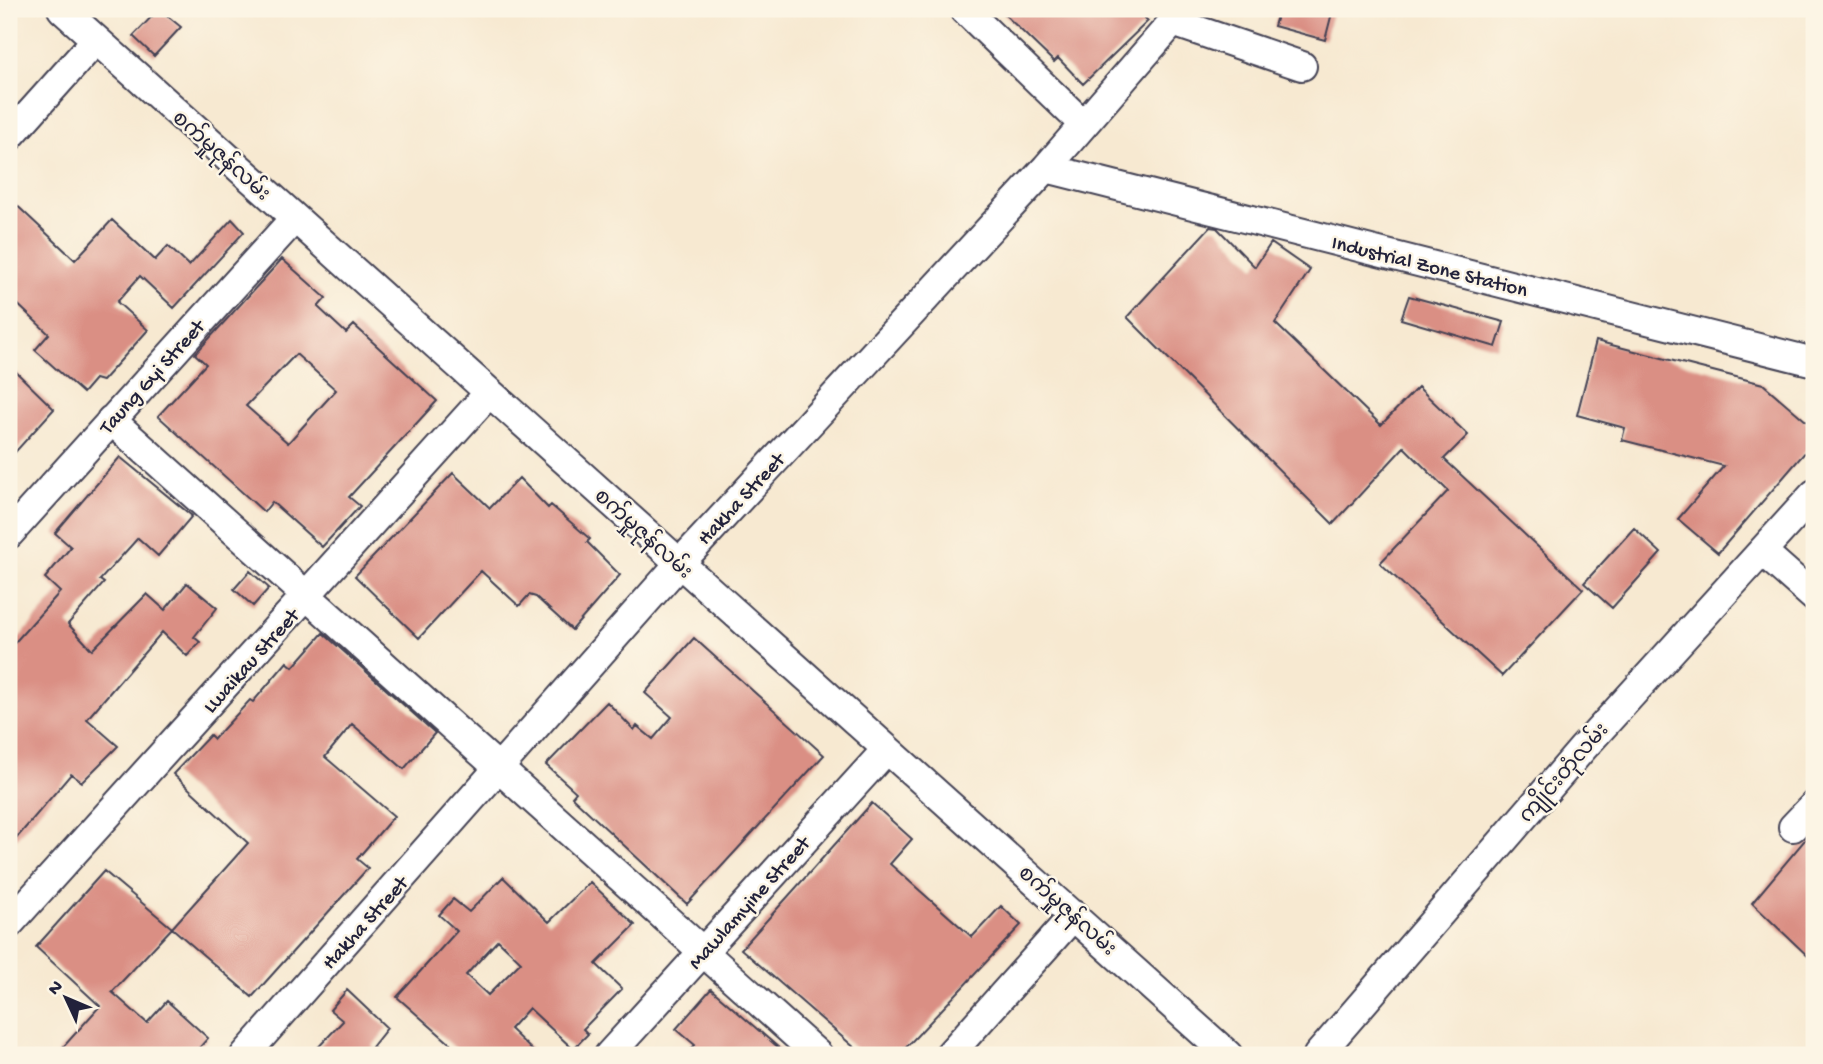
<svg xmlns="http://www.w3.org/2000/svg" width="1823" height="1064" font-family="'Gochi Hand','Noto Sans Myanmar',sans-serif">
	<rect width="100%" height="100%" fill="#fcf5e5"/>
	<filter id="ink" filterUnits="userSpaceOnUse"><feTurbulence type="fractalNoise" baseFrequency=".0143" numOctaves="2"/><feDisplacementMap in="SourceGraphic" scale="14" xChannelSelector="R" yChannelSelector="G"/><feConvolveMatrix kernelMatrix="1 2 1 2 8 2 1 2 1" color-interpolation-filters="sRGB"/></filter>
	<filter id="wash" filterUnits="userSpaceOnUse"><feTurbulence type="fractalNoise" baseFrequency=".00686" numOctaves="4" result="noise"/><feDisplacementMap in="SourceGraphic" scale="28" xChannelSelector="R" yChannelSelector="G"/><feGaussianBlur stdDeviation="1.57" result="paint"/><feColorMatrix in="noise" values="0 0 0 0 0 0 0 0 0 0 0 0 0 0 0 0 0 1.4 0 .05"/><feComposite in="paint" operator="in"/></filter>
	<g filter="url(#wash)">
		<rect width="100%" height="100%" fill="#f7e9d1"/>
		<g id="blocks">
			<!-- building -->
			<path fill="#da8f84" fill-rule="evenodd" d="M 159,9 L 181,27 L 154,56 L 133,36 Z
				M 999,9 L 1136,9 L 1148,21 L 1083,84 L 1058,58 L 1054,62 Z
				M 1279,9 L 1333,9 L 1325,40 L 1274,26 Z
				M 9,198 L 75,260 L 112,220 L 155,260 L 168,246 L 189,266 L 232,219 L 244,232 L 174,308 L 140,276 L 117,302 L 148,330 L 102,381 L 95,379 L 83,393 L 35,350 L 49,334 L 9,296 Z
				M 1210,227 L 1217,228 L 1255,267 L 1271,243 L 1310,270 L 1275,323 L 1381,425 L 1418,387 L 1468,435 L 1444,459 L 1583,589 L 1502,676 L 1380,563 L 1448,491 L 1404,447 L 1333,524 L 1127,317 Z
				M 282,259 L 326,298 L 318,307 L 346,333 L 354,325 L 437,401 L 349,497 L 360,506 L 322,547 L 272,502 L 264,512 L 158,416 L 206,364 L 195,354 ZM 296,354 L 336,390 L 288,443 L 246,406 Z
				M 1409,296 L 1504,322 L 1496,347 L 1401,319 Z
				M 1596,341 L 1763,384 L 1814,428 L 1814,442 L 1718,553 L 1678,519 L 1724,466 L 1622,440 L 1625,428 L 1577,415 Z
				M 9,365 L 54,409 L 9,459 Z
				M 120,457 L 192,516 L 158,556 L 138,538 L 100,580 L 104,583 L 68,624 L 92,650 L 147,594 L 165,610 L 187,583 L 217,608 L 194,637 L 200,642 L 187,656 L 162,632 L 87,719 L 118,746 L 82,782 L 71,774 L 9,847 L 9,649 L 60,592 L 45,578 L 71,547 L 55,533 Z
				M 453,473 L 490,508 L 519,478 L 548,508 L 551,505 L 590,539 L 587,542 L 620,575 L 572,630 L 536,597 L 529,595 L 519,606 L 481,571 L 419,638 L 355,576 Z
				M 1634,528 L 1661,553 L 1612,608 L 1584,583 Z
				M 250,571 L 269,588 L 253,606 L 234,589 Z
				M 323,633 L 435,733 L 404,769 L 352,724 L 325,757 L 394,816 L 357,859 L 368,868 L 252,997 L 172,928 L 248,843 L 173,774 L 210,735 L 214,739 L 250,700 L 253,702 L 287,662 L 293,667 Z
				M 694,638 L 824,755 L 687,904 L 572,797 L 576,792 L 546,765 L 607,702 L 634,730 L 637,726 L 653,739 L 672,717 L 645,693 Z
				M 872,803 L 912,839 L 890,864 L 972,937 L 1001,906 L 1021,925 L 899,1055 L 863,1055 L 741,949 Z
				M 1814,829 L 1814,962 L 1752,903 Z
				M 104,871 L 172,928 L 112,992 L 147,1023 L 167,1001 L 208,1038 L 193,1055 L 56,1055 L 100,1006 L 36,947 Z
				M 503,877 L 549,922 L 590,882 L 635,925 L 596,964 L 622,989 L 583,1029 L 588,1034 L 573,1049 L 529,1008 L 510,1029 L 537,1055 L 463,1055 L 397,997 L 457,931 L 439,915 L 453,899 L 469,912 ZM 498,940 L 521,962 L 488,995 L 466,975 Z
				M 711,989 L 787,1055 L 686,1055 L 695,1045 L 676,1029 Z
				M 347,990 L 387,1028 L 372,1047 L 382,1055 L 311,1055 L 343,1021 L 330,1010 Z"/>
		</g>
	</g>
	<g filter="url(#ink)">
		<use href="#blocks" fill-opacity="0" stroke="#424052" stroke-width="2"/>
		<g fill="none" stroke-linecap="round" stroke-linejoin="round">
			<defs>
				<path id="minor" d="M 62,9 L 1228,1055
					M 964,9 L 1082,123
					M 1173,22 L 1302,66
					M 9,137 L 95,41
					M 1046,168 L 1814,362
					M 111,420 L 818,1055
					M 9,534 L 294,219
					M 1762,551 L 1814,597
					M 1793,827 L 1814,805
					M 9,924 L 488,394
					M 245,1055 L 679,564 L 1046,168 L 1184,9
					M 609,1055 L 887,749
					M 949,1055 L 1074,915
					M 1318,1055 L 1583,748 L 1814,494"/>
			</defs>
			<!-- minor casing -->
			<use href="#minor" stroke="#424052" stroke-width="32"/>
			<!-- minor -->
			<use href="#minor" stroke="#fff" stroke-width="28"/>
		</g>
	</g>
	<g text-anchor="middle" stroke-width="5" stroke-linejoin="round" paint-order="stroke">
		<!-- street labels -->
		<g font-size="21" fill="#22223b" stroke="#fcf5e5">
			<text transform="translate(222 155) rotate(42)" y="7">စက်မှုဇုန်လမ်း</text>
			<text transform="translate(1430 265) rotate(14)" y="7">Industrial Zone Station</text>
			<text transform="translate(151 376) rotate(-48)" y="7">Taung Gyi Street</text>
			<text transform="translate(740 498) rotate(-47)" y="7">Hakha Street</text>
			<text transform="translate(644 533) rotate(42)" y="7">စက်မှုဇုန်လမ်း</text>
			<text transform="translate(250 660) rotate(-48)" y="7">Lwaikau Street</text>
			<text transform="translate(1563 772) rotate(-49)" y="7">ကျိုင်းတုံလမ်း</text>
			<text transform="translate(748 902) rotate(-48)" y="7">Mawlamyine Street</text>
			<text transform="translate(1068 910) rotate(42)" y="7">စက်မှုဇုန်လမ်း</text>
			<text transform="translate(364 922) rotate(-48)" y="7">Hakha Street</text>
		</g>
	</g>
	<!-- margin -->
	<rect width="1823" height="1064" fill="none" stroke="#fcf5e5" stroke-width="35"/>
	<!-- north arrow -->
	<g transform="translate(66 998) rotate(314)" stroke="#fcf5e5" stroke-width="5" paint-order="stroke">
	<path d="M0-5L12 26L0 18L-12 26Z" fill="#22223b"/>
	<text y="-10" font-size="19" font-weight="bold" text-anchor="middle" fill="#22223b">N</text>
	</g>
</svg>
